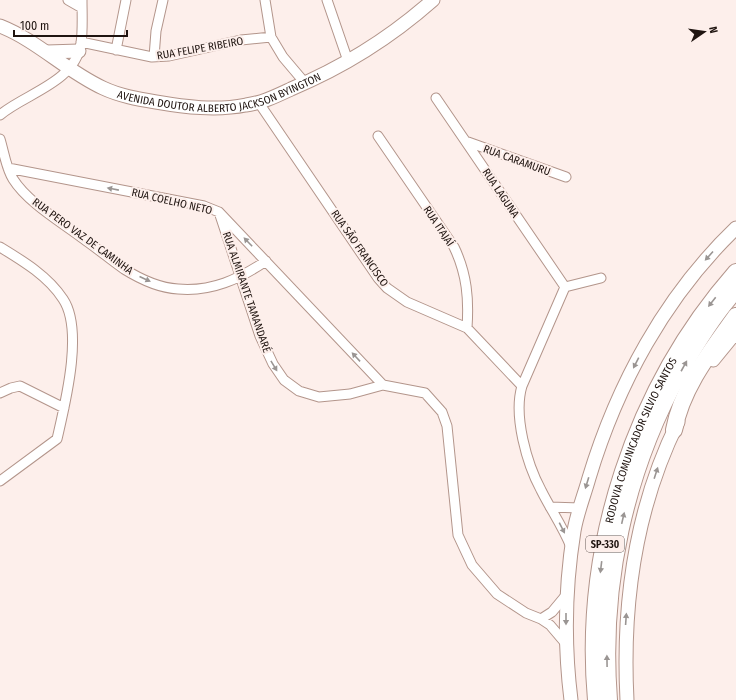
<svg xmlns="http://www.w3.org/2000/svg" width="736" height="700" font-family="'Fira Sans Condensed',sans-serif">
	<rect width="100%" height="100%" fill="#fdefeb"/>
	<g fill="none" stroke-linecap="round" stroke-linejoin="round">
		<defs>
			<path id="street" d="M 68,0 L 82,8
				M 265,0 L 271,37 L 283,57 L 305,83
				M 327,0 L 348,61
				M 81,42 L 152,57 L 169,56 L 241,40 L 271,37
				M 116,50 L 126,0
				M 154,57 L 156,31 L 163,0
				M 436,98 L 565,287
				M 259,103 L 378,278 L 387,288 L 407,302 L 467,328 L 522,386 C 513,416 527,464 541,490 C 551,510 563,527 571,547
				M 0,115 C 26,93 75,83 81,43 C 83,30 82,14 82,0
				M 378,136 L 454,247 C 467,274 469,299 467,328
				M 0,139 C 4,152 6,168 13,179 C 28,203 63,223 85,240 C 98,249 111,260 124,269 C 140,279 160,288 178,289 C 212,292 239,279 266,261
				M 468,142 L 566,177
				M 8,168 L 204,206 L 219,212 L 383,385
				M 219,212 L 260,336 L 273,364 L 284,380 L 299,391 L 319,397 L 350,394 L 383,385 L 425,393 L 442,412 L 447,426 L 458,535 L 472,565 L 497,594 L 526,613 L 541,619 L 550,625 L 567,645
				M 0,247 C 23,261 48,276 63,299 C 84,330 65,404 57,439 L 0,481
				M 522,386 L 565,287 L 601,278
				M 0,393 L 11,388 L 20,386 L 64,408
				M 550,507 L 580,508
				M 541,619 L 552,612 L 567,594"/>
			<g id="secondary">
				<path id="s1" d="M 0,26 C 38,41 66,71 103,88 C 120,96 138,99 156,102 C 185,107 216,111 246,105 C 262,103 276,96 291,89 C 344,67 390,38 433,0"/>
				<path d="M 47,52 L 79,51"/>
				<path d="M 713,360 L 736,332"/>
				<path d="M 571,700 C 564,644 565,587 574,531 C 577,513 584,496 589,478 C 617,385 665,296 736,228"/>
				<path d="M 627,700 C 622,603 635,509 678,422"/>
			</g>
			<g id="highway">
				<path d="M 674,430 C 682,387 711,351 736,316"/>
				<path id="s2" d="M 596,700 C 582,547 635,387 736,272"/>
				<path d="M 609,700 C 600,585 625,471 681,370 C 697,342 714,314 736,290"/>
			</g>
		</defs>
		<!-- street casing -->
		<use href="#street" stroke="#b3958b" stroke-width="11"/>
		<!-- secondary casing -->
		<use href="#secondary" stroke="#b3958b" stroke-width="15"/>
		<!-- highway casing -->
		<use href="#highway" stroke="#b3958b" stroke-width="18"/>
		<!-- street -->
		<use href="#street" stroke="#fff" stroke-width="9"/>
		<!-- secondary -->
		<use href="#secondary" stroke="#fff" stroke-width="13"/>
		<!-- highway -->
		<use href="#highway" stroke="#fff" stroke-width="16"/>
	</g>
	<!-- one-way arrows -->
	<defs><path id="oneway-solid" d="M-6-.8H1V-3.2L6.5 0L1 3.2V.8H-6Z"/></defs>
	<g fill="#9a9593">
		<use href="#oneway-solid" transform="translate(113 189) rotate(-169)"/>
		<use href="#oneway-solid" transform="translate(248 242) rotate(-134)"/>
		<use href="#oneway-solid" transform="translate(709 256) rotate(132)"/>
		<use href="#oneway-solid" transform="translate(145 279) rotate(24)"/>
		<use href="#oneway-solid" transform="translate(712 302) rotate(128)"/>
		<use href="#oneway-solid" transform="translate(356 357) rotate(-133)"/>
		<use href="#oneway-solid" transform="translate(636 363) rotate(117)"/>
		<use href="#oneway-solid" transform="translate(274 366) rotate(59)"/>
		<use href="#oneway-solid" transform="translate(684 366) rotate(-61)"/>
		<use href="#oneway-solid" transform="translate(656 473) rotate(-72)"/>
		<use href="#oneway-solid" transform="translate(587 483) rotate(107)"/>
		<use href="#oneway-solid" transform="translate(623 518) rotate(-77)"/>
		<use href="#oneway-solid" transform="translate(562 528) rotate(63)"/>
		<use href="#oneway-solid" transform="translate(601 567) rotate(97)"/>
		<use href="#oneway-solid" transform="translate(566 619) rotate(90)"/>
		<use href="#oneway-solid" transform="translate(626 619) rotate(-86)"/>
		<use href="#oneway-solid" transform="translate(607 661) rotate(-91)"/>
	</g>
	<g text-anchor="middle" stroke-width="4" stroke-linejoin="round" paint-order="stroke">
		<!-- shield labels -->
		<rect fill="#fdefeb" stroke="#625652" stroke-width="1" x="586" y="536" width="38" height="16" rx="3"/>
		<g font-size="10" font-weight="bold" fill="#1f1410">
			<text x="605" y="548">SP-330</text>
		</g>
		<!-- street labels -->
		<g font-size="11" fill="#1f1410" stroke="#fdefeb">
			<text transform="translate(200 48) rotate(-10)" y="4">RUA FELIPE RIBEIRO</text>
			<text dy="4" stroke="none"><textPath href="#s1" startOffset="241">AVENIDA DOUTOR ALBERTO JACKSON BYINGTON</textPath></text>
			<text transform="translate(517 160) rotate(20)" y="4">RUA CARAMURU</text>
			<text transform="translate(501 193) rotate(56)" y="4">RUA LAGUNA</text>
			<text transform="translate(172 201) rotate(13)" y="4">RUA COELHO NETO</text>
			<text transform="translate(439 226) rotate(56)" y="4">RUA ITAJAÍ</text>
			<text transform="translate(83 236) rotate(36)" y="4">RUA PERO VAZ DE CAMINHA</text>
			<text transform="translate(360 248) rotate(55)" y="4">RUA SÃO FRANCISCO</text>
			<text transform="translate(247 292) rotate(71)" y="4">RUA ALMIRANTE TAMANDARÉ</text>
			<text dy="4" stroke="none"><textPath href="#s2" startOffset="267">RODOVIA COMUNICADOR SILVIO SANTOS</textPath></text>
		</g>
	</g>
	<!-- north arrow -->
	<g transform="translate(704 32) rotate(77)" stroke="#fdefeb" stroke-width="3" paint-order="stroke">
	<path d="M0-3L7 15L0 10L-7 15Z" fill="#1f1410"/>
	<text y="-6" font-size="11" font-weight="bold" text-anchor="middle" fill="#1f1410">N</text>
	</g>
	<!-- scale -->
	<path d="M14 30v6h113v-6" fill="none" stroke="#1f1410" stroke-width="2"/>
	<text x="20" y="30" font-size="12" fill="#1f1410" stroke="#fdefeb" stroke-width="3" paint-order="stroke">100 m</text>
</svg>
